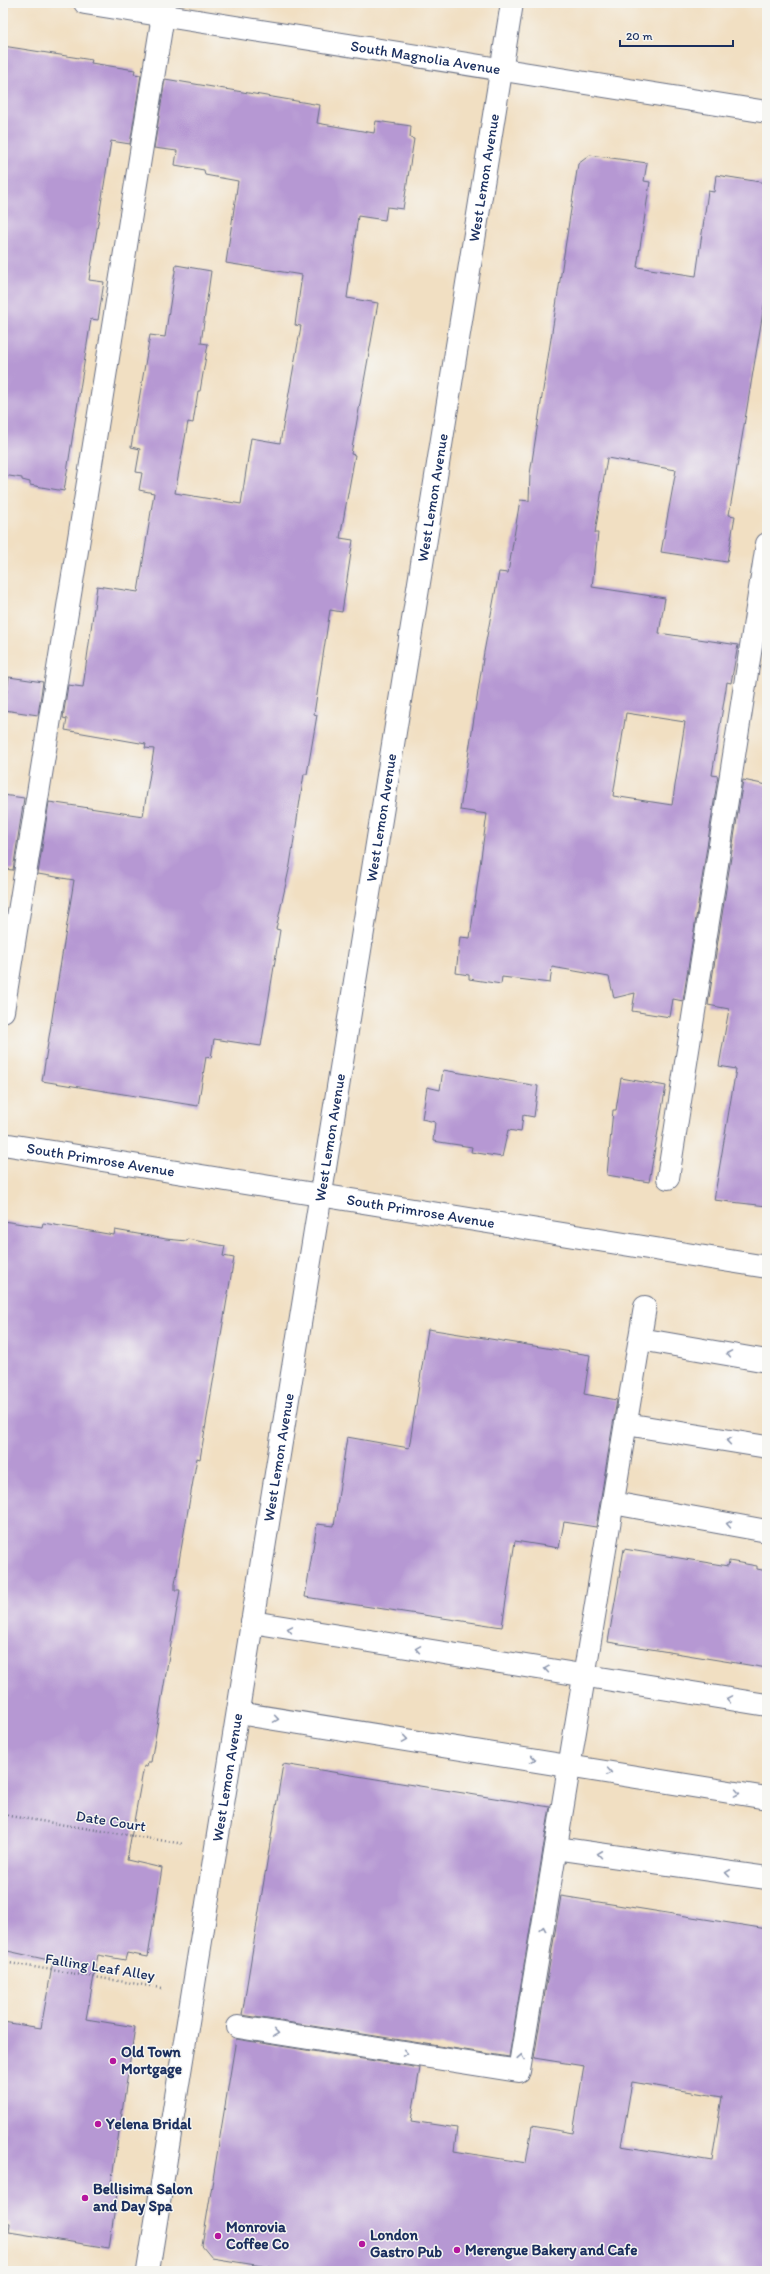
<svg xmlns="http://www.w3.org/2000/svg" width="770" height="2274" font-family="Itim,sans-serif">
	<rect width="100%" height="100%" fill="#f6f6f2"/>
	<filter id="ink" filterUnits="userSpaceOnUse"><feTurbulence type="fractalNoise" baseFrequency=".025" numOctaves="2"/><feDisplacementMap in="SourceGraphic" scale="8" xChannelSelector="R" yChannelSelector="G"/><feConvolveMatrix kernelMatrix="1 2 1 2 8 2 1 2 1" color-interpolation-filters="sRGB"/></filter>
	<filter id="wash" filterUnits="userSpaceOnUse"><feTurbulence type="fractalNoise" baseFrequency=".012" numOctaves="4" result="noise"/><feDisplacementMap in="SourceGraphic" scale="16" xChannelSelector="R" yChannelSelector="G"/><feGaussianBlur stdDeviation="0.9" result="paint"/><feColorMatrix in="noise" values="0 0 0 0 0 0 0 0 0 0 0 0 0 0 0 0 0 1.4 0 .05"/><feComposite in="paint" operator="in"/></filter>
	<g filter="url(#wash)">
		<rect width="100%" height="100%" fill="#f1dfc2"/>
		<g id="blocks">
			<!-- building -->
			<path fill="#b698d3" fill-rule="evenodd" d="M 3,46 L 92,60 L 91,63 L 135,70 L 134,74 L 141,75 L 130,144 L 111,141 L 89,280 L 104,282 L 98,320 L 91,319 L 64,491 L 30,485 L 30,482 L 22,480 L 22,478 L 3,475 Z
				M 165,79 L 320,105 L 317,123 L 374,133 L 376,121 L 411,126 L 410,138 L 414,139 L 403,209 L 387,207 L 385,220 L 358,216 L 347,298 L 378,303 L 351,454 L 355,455 L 340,538 L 353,540 L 342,612 L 330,610 L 314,714 L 317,715 L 307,774 L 304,774 L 290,865 L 276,929 L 280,930 L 261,1046 L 214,1039 L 211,1058 L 206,1057 L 198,1106 L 42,1081 L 74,880 L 38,874 L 49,802 L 143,816 L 154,749 L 145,748 L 146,744 L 65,730 L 67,719 L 63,718 L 68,685 L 83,687 L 97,586 L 138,592 L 154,493 L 139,490 L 142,473 L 136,472 L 140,449 L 131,447 L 150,335 L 165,337 L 176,265 L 211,271 L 201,343 L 208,344 L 200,391 L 198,391 L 193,423 L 188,422 L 175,493 L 241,504 L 251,438 L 280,443 L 301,326 L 295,325 L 302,275 L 226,263 L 238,181 L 205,175 L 204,170 L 175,165 L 177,151 L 154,148 Z
				M 590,155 L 647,163 L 644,181 L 650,182 L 637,267 L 696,276 L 708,191 L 714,192 L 716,175 L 767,183 L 767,288 L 729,515 L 735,516 L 727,562 L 661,552 L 676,470 L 607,458 L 595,533 L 598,533 L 592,587 L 665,598 L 659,633 L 738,645 L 731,683 L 727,682 L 712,775 L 718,776 L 683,1001 L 673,999 L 670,1017 L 632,1011 L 635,993 L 614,998 L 609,977 L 552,967 L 550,983 L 502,977 L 501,984 L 469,979 L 469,975 L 456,973 L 460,937 L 470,938 L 487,814 L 460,810 L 484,652 L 499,572 L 508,573 L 520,500 L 529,501 L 530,474 L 578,164 ZM 626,713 L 685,722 L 672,805 L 613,796 Z
				M 9,677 L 43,682 L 38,715 L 4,710 Z
				M 743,780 L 767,785 L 767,1206 L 714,1200 L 736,1069 L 719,1066 L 729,1009 L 708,1005 Z
				M 3,795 L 24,798 L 13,870 L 3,869 Z
				M 443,1070 L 538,1086 L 534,1117 L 523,1115 L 521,1132 L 508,1130 L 502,1157 L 471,1152 L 472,1147 L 433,1141 L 435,1122 L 422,1119 L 427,1087 L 440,1090 Z
				M 621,1078 L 666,1086 L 649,1182 L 607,1175 L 613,1110 L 616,1110 Z
				M 3,1221 L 42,1227 L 43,1223 L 114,1235 L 115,1230 L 166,1239 L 187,1241 L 187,1239 L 225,1246 L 223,1256 L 234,1258 L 200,1459 L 197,1458 L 175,1584 L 175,1590 L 180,1590 L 151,1762 L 148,1762 L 147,1767 L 144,1766 L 127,1860 L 162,1868 L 148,1957 L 127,1953 L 125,1960 L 98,1955 L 86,2019 L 135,2027 L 110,2191 L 117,2193 L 109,2248 L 9,2232 L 10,2223 L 3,2222 L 3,2022 L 41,2028 L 53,1961 L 3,1950 Z
				M 428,1329 L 590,1355 L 584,1394 L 617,1400 L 596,1527 L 564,1522 L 559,1548 L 515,1541 L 502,1627 L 305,1597 L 317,1524 L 334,1526 L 347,1437 L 409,1448 Z
				M 624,1549 L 728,1566 L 729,1561 L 757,1566 L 757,1569 L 767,1571 L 767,1668 L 608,1642 Z
				M 283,1764 L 550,1807 L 509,2057 L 242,2015 Z
				M 561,1896 L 767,1929 L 767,2271 L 293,2271 L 212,2258 L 202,2246 L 236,2039 L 420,2068 L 411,2121 L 457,2128 L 454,2151 L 526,2163 L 532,2126 L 573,2133 L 584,2066 L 534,2058 ZM 632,2082 L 722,2097 L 712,2161 L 621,2146 Z"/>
		</g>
	</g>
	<g filter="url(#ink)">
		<use href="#blocks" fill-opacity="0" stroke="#666d81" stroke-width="1"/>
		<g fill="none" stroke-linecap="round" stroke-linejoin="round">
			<defs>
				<g id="minor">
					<path id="s1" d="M 85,3 L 767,112"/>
					<path d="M 3,1011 L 165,3"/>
					<path id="s2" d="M 3,1144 L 767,1267"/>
					<path d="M 668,1178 L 767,544"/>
					<path d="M 640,1339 L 767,1361"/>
					<path d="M 626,1424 L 767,1447"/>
					<path d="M 613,1503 L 767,1531"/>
					<path d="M 252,1622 L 767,1705"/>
					<path d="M 238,1713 L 767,1798"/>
					<path d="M 556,1848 L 767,1878"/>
					<path d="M 238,2027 L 519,2071 L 645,1307"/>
					<path id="s3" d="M 148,2271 L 512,3"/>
				</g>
			</defs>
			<!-- minor casing -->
			<use href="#minor" stroke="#666d81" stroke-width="24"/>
			<!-- path -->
			<path stroke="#666d81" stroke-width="2.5" stroke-dasharray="1 3" stroke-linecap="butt" d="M 3,1815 L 184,1844
				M 3,1962 L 162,1988"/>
			<!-- minor -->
			<use href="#minor" stroke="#fff" stroke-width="22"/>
		</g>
		<!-- one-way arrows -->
		<defs><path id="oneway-chevron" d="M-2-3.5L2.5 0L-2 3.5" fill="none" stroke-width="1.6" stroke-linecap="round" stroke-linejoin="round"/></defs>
		<g stroke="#8d97ae">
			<use href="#oneway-chevron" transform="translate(729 1354) rotate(-170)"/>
			<use href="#oneway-chevron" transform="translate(729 1441) rotate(-171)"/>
			<use href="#oneway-chevron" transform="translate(729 1524) rotate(-170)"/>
			<use href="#oneway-chevron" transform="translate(290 1629) rotate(-170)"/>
			<use href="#oneway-chevron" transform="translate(418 1649) rotate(-171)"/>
			<use href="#oneway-chevron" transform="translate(547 1669) rotate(-171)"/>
			<use href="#oneway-chevron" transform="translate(729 1699) rotate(-170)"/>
			<use href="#oneway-chevron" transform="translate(276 1719) rotate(9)"/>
			<use href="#oneway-chevron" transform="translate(405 1739) rotate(9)"/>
			<use href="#oneway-chevron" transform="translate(533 1759) rotate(9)"/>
			<use href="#oneway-chevron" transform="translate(609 1772) rotate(10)"/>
			<use href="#oneway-chevron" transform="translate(737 1793) rotate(10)"/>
			<use href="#oneway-chevron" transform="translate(600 1854) rotate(-172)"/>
			<use href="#oneway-chevron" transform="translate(728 1873) rotate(-172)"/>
			<use href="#oneway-chevron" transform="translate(543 1929) rotate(-80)"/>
			<use href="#oneway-chevron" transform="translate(276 2033) rotate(9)"/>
			<use href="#oneway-chevron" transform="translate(405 2053) rotate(9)"/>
			<use href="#oneway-chevron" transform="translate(521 2057) rotate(-80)"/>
		</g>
	</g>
	<!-- markers -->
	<g fill="#b5179e" stroke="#f6f6f2" stroke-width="1.5">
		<circle cx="113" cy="2061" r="4"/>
		<circle cx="98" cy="2124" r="4"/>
		<circle cx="85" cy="2198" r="4"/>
		<circle cx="218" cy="2236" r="4"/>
		<circle cx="362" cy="2244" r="4"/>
		<circle cx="457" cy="2250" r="4"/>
	</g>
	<g text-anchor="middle" stroke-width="3" stroke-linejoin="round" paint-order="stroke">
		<!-- street labels -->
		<g font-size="15" fill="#1b2f5e" stroke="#f6f6f2">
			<text dy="5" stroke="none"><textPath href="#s1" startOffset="345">South Magnolia Avenue</textPath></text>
			<text dy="5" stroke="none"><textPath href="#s3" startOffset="2120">West Lemon Avenue</textPath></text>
			<text dy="5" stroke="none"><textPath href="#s3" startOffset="1796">West Lemon Avenue</textPath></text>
			<text dy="5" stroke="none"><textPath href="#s3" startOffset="1472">West Lemon Avenue</textPath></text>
			<text dy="5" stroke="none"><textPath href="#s3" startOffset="1148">West Lemon Avenue</textPath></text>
			<text dy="5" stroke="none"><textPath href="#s2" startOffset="99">South Primrose Avenue</textPath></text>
			<text dy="5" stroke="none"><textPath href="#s2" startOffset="423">South Primrose Avenue</textPath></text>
			<text dy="5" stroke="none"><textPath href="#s3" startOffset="824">West Lemon Avenue</textPath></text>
			<text dy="5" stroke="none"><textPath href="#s3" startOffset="500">West Lemon Avenue</textPath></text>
			<text transform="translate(111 1821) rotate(9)" y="5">Date Court</text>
			<text transform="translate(100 1967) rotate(9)" y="5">Falling Leaf Alley</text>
		</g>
		<!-- poi labels -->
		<g font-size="15" font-weight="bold" fill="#1b2f5e" stroke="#f6f6f2" text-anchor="start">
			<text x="121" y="2057">Old Town<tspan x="121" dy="17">Mortgage</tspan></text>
			<text x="106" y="2129">Yelena Bridal</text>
			<text x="93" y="2194">Bellisima Salon<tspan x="93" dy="17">and Day Spa</tspan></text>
			<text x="226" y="2232">Monrovia<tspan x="226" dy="17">Coffee Co</tspan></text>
			<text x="370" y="2240">London<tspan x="370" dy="17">Gastro Pub</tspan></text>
			<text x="465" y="2255">Merengue Bakery and Cafe</text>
		</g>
	</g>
	<!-- margin -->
	<rect width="770" height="2274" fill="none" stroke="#f6f6f2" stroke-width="16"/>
	<!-- scale -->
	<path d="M620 40v6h113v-6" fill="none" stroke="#1b2f5e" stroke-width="2"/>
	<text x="626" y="40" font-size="12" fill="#1b2f5e" stroke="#f6f6f2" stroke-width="3" paint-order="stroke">20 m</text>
</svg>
